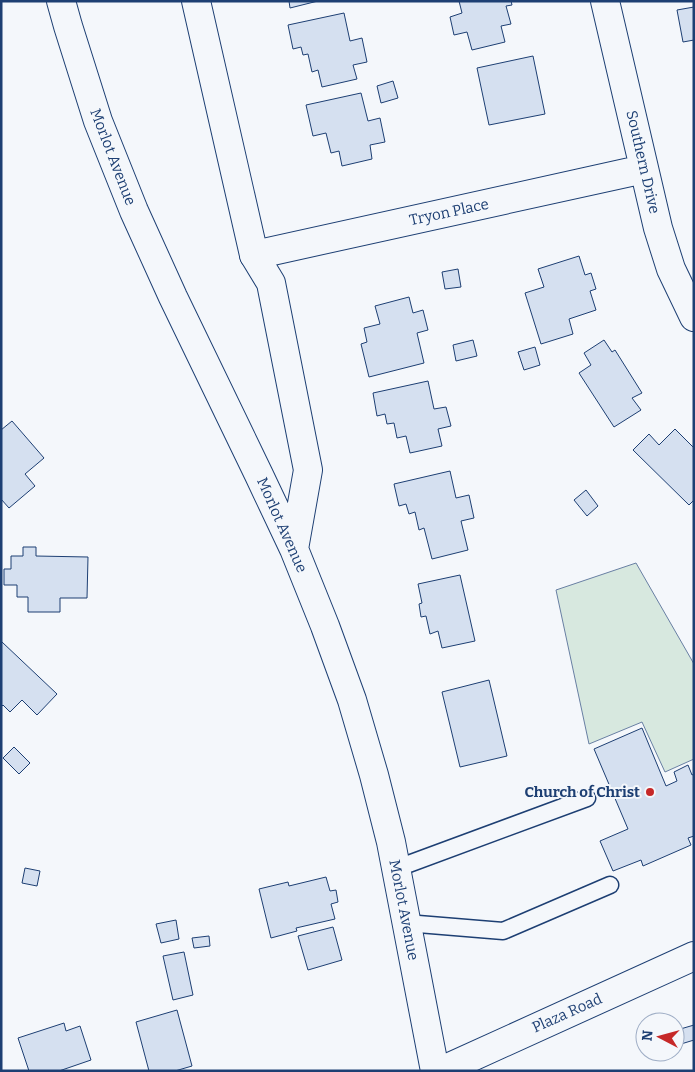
<svg xmlns="http://www.w3.org/2000/svg" width="695" height="1072" font-family="Bitter,serif">
	<rect width="100%" height="100%" fill="#f4f7fb"/>
	<!-- green -->
	<path fill="#d7e8df" stroke="#687fa3" d="M 636,563 L 694,664 L 694,759 L 665,772 L 642,722 L 589,744 L 556,590 Z"/>
	<!-- building -->
	<path fill="#d5e0f0" stroke="#1d3f73" d="M 289,1 L 318,1 L 290,8 Z
		M 459,1 L 511,1 L 512,5 L 506,6 L 511,24 L 501,26 L 505,42 L 472,50 L 467,32 L 454,35 L 450,17 L 462,13 Z
		M 694,7 L 694,41 L 694,40 L 683,42 L 677,10 Z
		M 344,13 L 350,41 L 362,38 L 367,62 L 353,65 L 357,79 L 322,87 L 318,70 L 312,72 L 308,54 L 303,55 L 301,47 L 293,49 L 288,25 Z
		M 533,56 L 545,114 L 489,125 L 477,68 Z
		M 393,81 L 398,98 L 381,103 L 377,86 Z
		M 361,93 L 368,121 L 380,118 L 385,142 L 370,145 L 372,159 L 342,166 L 339,151 L 331,153 L 326,133 L 313,136 L 306,105 Z
		M 579,256 L 585,275 L 591,273 L 596,289 L 590,291 L 596,310 L 569,319 L 573,334 L 541,344 L 525,293 L 544,287 L 538,269 Z
		M 458,269 L 461,287 L 445,289 L 442,272 Z
		M 409,297 L 413,313 L 423,310 L 428,330 L 417,333 L 424,363 L 369,377 L 361,344 L 367,342 L 364,328 L 380,324 L 375,306 Z
		M 473,340 L 477,356 L 456,361 L 453,345 Z
		M 604,340 L 612,352 L 615,350 L 642,393 L 632,398 L 641,410 L 614,427 L 579,373 L 591,365 L 584,353 Z
		M 535,347 L 540,365 L 524,370 L 518,352 Z
		M 428,381 L 434,409 L 446,407 L 451,426 L 438,429 L 442,446 L 410,453 L 406,436 L 397,438 L 394,423 L 387,424 L 385,414 L 377,416 L 373,393 Z
		M 12,421 L 44,458 L 25,474 L 35,486 L 9,508 L 1,499 L 1,430 Z
		M 675,429 L 694,448 L 694,500 L 689,505 L 633,450 L 649,434 L 659,445 Z
		M 450,471 L 456,498 L 469,495 L 474,518 L 461,521 L 468,550 L 432,559 L 424,528 L 419,530 L 415,512 L 409,514 L 406,504 L 399,506 L 394,484 Z
		M 586,490 L 598,506 L 587,516 L 574,500 Z
		M 23,547 L 36,547 L 36,556 L 88,557 L 87,598 L 60,598 L 60,612 L 28,612 L 28,597 L 17,597 L 17,585 L 4,585 L 4,569 L 11,569 L 11,556 L 23,556 Z
		M 460,575 L 475,641 L 442,648 L 438,631 L 430,634 L 426,616 L 421,617 L 419,604 L 422,603 L 418,584 Z
		M 2,642 L 57,694 L 37,715 L 22,700 L 10,712 L 3,705 L 1,707 L 1,644 Z
		M 489,680 L 507,756 L 460,767 L 442,692 Z
		M 642,728 L 666,786 L 677,781 L 674,772 L 688,765 L 692,775 L 694,774 L 694,836 L 688,838 L 691,845 L 643,866 L 641,860 L 613,871 L 600,841 L 628,829 L 594,749 Z
		M 14,747 L 30,763 L 19,774 L 3,758 Z
		M 25,868 L 40,871 L 37,886 L 22,883 Z
		M 326,877 L 330,891 L 336,890 L 338,902 L 331,904 L 335,919 L 296,928 L 297,931 L 271,938 L 259,889 L 288,882 L 289,886 Z
		M 176,920 L 179,939 L 161,943 L 156,924 Z
		M 333,927 L 342,960 L 308,970 L 298,936 Z
		M 209,936 L 210,946 L 194,948 L 192,938 Z
		M 184,952 L 193,995 L 173,1000 L 163,956 Z
		M 177,1010 L 192,1066 L 175,1071 L 149,1071 L 136,1022 Z
		M 64,1023 L 66,1031 L 80,1026 L 91,1060 L 59,1071 L 29,1071 L 18,1038 Z
		M 694,1025 L 694,1040 L 681,1044 L 677,1030 Z"/>
	<g fill="none" stroke-linecap="round" stroke-linejoin="round">
		<defs>
			<path id="lane" d="M 395,869 L 587,798
				M 406,923 L 503,931 L 610,885"/>
			<path id="street" d="M 605,1 L 658,228 L 671,269 L 694,317
				M 254,255 L 644,169"/>
			<path id="secondary" d="M 61,1 L 68,26 L 98,121 L 134,211 L 173,297 L 259,475 L 294,549 L 325,626 L 352,700 L 374,775 L 391,842 L 435,1071
				M 196,1 L 254,255 L 271,283 L 308,470 L 294,549
				M 441,1071 L 694,956"/>
		</defs>
		<!-- lane casing -->
		<use href="#lane" stroke="#1d3f73" stroke-width="19"/>
		<!-- street casing -->
		<use href="#street" stroke="#1d3f73" stroke-width="30"/>
		<!-- secondary casing -->
		<use href="#secondary" stroke="#1d3f73" stroke-width="30"/>
		<!-- lane -->
		<use href="#lane" stroke="#f4f7fb" stroke-width="16"/>
		<!-- street -->
		<use href="#street" stroke="#f4f7fb" stroke-width="28"/>
		<!-- secondary -->
		<use href="#secondary" stroke="#f4f7fb" stroke-width="28"/>
	</g>
	<!-- markers -->
	<circle fill="#c62828" stroke="#f4f7fb" stroke-width="2" cx="650" cy="792" r="5"/>
	<g text-anchor="middle" stroke-width="4" stroke-linejoin="round" paint-order="stroke">
		<!-- street labels -->
		<g font-size="15" fill="#1d3f73" stroke="#f4f7fb">
			<text transform="translate(113 157) rotate(69)" y="5">Morlot Avenue</text>
			<text transform="translate(643 162) rotate(77)" y="5">Southern Drive</text>
			<text transform="translate(449 212) rotate(-12)" y="5">Tryon Place</text>
			<text transform="translate(282 525) rotate(66)" y="5">Morlot Avenue</text>
			<text transform="translate(404 910) rotate(79)" y="5">Morlot Avenue</text>
			<text transform="translate(567 1013) rotate(-24)" y="5">Plaza Road</text>
		</g>
		<!-- poi labels -->
		<g font-size="15" font-weight="bold" fill="#1d3f73" stroke="#f4f7fb" text-anchor="end">
			<text x="640" y="797">Church of Christ</text>
		</g>
	</g>
	<!-- border -->
	<rect width="695" height="1072" fill="none" stroke="#1d3f73" stroke-width="5"/>
	<!-- north arrow -->
	<g transform="translate(660 1037) rotate(276)"><circle r="24" fill="#f4f7fb" stroke="#9eadc5"/>
	<path d="M0-4L9 19L0 12L-9 19Z" fill="#c62828"/>
	<text y="-8" font-size="14" font-weight="bold" text-anchor="middle" fill="#1d3f73">N</text>
	</g>
</svg>
